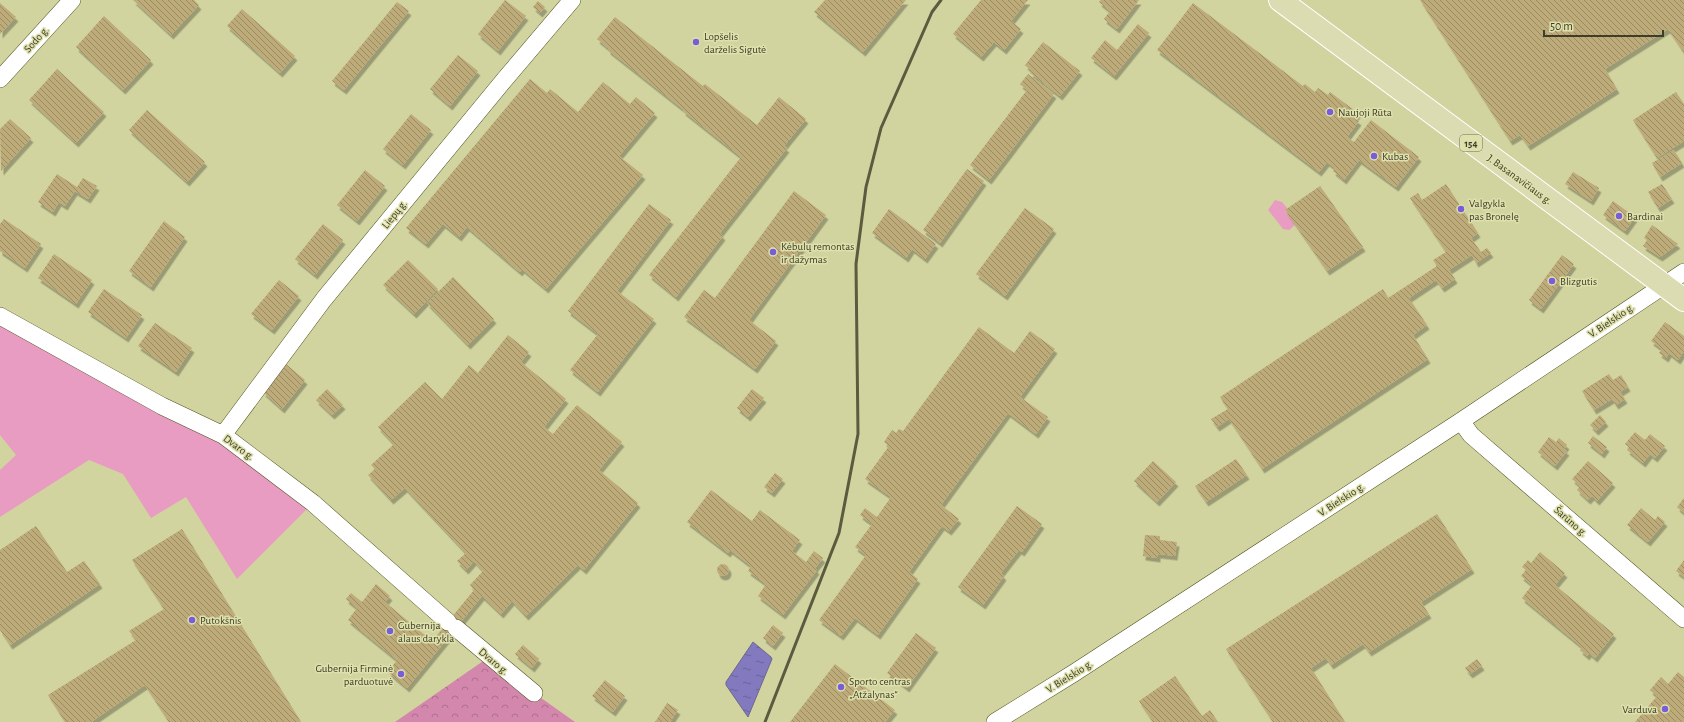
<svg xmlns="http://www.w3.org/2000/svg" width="1684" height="722" font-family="'Alegreya Sans',sans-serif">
	<defs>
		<pattern id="forest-crowns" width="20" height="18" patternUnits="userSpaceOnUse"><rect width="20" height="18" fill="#d387ac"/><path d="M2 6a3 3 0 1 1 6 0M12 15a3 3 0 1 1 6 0" fill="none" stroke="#ac708c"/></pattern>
		<pattern id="water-ripples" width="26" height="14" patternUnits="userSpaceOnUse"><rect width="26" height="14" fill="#8279be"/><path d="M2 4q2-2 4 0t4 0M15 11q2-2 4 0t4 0" fill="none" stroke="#6c649a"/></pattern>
		<pattern id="building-back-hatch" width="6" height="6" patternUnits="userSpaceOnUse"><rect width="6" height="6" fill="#beab7a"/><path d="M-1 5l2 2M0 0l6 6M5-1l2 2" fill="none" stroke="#9c8c64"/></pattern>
		<filter id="shadow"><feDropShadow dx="2.5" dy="4.5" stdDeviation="0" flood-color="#0004"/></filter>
	</defs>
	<rect width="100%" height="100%" fill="#d2d49f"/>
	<!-- grass -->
	<path fill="#e89cc1" d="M 1275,200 L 1282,202 L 1288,209 L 1285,211 L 1295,225 L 1289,230 L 1283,229 L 1268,210 Z
		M 0,316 L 223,435 L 313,503 L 237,579 L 186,497 L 151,518 L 123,474 L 89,460 L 0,517 L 0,470 L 16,455 L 0,435 Z"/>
	<!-- forest -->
	<path fill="url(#forest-crowns)" d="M 489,657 L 534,693 L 575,722 L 395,722 Z"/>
	<!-- water -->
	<path fill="url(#water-ripples)" stroke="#6d6791" d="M 753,642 L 771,657 L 772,659 L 748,717 L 726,685 L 726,682 Z"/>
	<!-- building -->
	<path fill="url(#building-back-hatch)" filter="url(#shadow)" d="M 133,0 L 194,0 L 199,5 L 171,35 Z
		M 505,0 L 526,16 L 498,51 L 478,34 Z
		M 825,0 L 906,0 L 863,52 L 814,12 Z
		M 981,0 L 1028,0 L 1011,21 L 1021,29 L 1004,50 L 994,42 L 981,57 L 953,34 Z
		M 1101,0 L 1139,0 L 1117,29 L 1104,19 L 1110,11 L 1099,2 Z
		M 1420,0 L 1684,0 L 1684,53 L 1668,29 L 1605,69 L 1617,89 L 1528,146 L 1520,135 L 1510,141 Z
		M 538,1 L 545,7 L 540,13 L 533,7 Z
		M 397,2 L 409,11 L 344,90 L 332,81 Z
		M 0,3 L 16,17 L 0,34 Z
		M 1193,3 L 1303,86 L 1305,84 L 1315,92 L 1318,88 L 1328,95 L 1330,92 L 1358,113 L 1355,118 L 1359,121 L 1347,137 L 1354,142 L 1371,120 L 1419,157 L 1396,187 L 1359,160 L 1344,180 L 1333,171 L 1335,168 L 1327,162 L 1319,172 L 1157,50 Z
		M 242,9 L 295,56 L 280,73 L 227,26 Z
		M 104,16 L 151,60 L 123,90 L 76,47 Z
		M 615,17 L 703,86 L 705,84 L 757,125 L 779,97 L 806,119 L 784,146 L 787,148 L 720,233 L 723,236 L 676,297 L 649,275 L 741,157 L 683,111 L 684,110 L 608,50 L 608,48 L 597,39 Z
		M 1138,24 L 1149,33 L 1114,76 L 1091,58 L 1105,40 L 1117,50 Z
		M 1043,42 L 1080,71 L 1060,96 L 1030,73 L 1032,71 L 1025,65 Z
		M 458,55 L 478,71 L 450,106 L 430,89 Z
		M 57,69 L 104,112 L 76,143 L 29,100 Z
		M 1028,74 L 1054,94 L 989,180 L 970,165 L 1027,90 L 1020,84 Z
		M 530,79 L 547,93 L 550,89 L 578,112 L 603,82 L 630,104 L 636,97 L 655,113 L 619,156 L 643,175 L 546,289 L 522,269 L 520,272 L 467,227 L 459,237 L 443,224 L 426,244 L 406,228 Z
		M 1676,92 L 1684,104 L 1684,141 L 1657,158 L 1633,120 Z
		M 147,110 L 205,162 L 187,182 L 129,130 Z
		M 411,114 L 431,130 L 403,165 L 383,149 Z
		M 10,119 L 31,138 L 1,171 L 0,129 Z
		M 1674,150 L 1682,163 L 1660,177 L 1652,163 Z
		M 967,169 L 984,181 L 940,243 L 923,230 Z
		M 365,170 L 385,186 L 357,221 L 337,205 Z
		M 1573,172 L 1599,188 L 1591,201 L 1565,184 Z
		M 57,174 L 77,187 L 83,178 L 97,186 L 88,199 L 75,191 L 65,206 L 59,202 L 53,212 L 38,202 Z
		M 1446,184 L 1478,233 L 1471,238 L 1481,252 L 1487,248 L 1491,253 L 1476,263 L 1472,255 L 1449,270 L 1455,279 L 1442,288 L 1436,280 L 1409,298 L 1427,325 L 1413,335 L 1428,359 L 1262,469 L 1229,419 L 1217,427 L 1211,419 L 1228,409 L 1220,397 L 1383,289 L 1388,298 L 1437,266 L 1433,260 L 1446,252 L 1410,198 L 1418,193 L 1422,200 Z
		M 1662,184 L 1672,199 L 1658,208 L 1648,192 Z
		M 1320,186 L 1363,247 L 1327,271 L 1285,210 Z
		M 794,191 L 826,215 L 749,320 L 776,341 L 755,369 L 684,317 L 704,290 L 715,298 Z
		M 1613,201 L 1635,217 L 1625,231 L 1603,215 Z
		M 649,204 L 671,220 L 617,291 L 654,319 L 598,392 L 570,370 L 598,334 L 568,311 Z
		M 1025,208 L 1054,229 L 1005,296 L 976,274 Z
		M 889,209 L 936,244 L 925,259 L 912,249 L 906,258 L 872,233 Z
		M 4,219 L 41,244 L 25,268 L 0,251 L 0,224 Z
		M 164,221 L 185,237 L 151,287 L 129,271 Z
		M 323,224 L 343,240 L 315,275 L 295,259 Z
		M 1652,225 L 1678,244 L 1660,257 L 1643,246 L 1647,240 L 1644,238 Z
		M 54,254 L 92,280 L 76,304 L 38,278 Z
		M 1562,255 L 1574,264 L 1541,309 L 1529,300 Z
		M 408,260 L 438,289 L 414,314 L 383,285 Z
		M 453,277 L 494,319 L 468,345 L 427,303 Z
		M 279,280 L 299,296 L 272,330 L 251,314 Z
		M 104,289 L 142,315 L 126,338 L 88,312 Z
		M 1665,322 L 1684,336 L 1684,351 L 1678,360 L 1669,353 L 1666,358 L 1659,353 L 1662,349 L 1651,341 Z
		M 155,323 L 192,348 L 176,372 L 138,346 Z
		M 979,327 L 1014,353 L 1030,331 L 1055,349 L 1020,397 L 1048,417 L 1036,434 L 1008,413 L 941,505 L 959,519 L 949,531 L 942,526 L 909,572 L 918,579 L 878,635 L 855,618 L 841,636 L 819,620 L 866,555 L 855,547 L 872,524 L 860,515 L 865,508 L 877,517 L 891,497 L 865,479 L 889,446 L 884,442 L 892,430 L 896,433 L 899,429 L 903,431 Z
		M 508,335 L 529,352 L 521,362 L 566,399 L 544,427 L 553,434 L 577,405 L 622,442 L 599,470 L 638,503 L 584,570 L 578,565 L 526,616 L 512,601 L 501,614 L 482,596 L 407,688 L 388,672 L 397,660 L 348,620 L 357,608 L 346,599 L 351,593 L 362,602 L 376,584 L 390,596 L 385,602 L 432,641 L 474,590 L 470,585 L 483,571 L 474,561 L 466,570 L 457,561 L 466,553 L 405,488 L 391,500 L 368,475 L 375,469 L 371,465 L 394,444 L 378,427 L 425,382 L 442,399 L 469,365 L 478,373 Z
		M 286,364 L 305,380 L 282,409 L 263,392 Z
		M 1609,374 L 1613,380 L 1621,375 L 1628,387 L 1620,392 L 1625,399 L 1616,405 L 1612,399 L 1594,410 L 1582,391 Z
		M 327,389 L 343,405 L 332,415 L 316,400 Z
		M 752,389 L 764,398 L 748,417 L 737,408 Z
		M 1600,415 L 1606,422 L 1596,431 L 1590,425 Z
		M 1635,432 L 1645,440 L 1650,434 L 1665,446 L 1655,458 L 1650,454 L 1643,463 L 1627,450 L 1629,447 L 1625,444 Z
		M 1593,436 L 1607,447 L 1602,454 L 1588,443 Z
		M 1549,437 L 1556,442 L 1559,438 L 1567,445 L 1564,449 L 1567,451 L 1555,466 L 1538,452 Z
		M 1236,459 L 1247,475 L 1206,502 L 1195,486 Z
		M 1153,461 L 1176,482 L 1157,502 L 1134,481 Z
		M 1588,461 L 1613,483 L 1597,501 L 1592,496 L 1588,500 L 1577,490 L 1580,486 L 1572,479 Z
		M 775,473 L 783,479 L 772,493 L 764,487 Z
		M 711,490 L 752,521 L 760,510 L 800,540 L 792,551 L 806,562 L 814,551 L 823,558 L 815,568 L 817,570 L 783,615 L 758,596 L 766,584 L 748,571 L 751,566 L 730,550 L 728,553 L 687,522 Z
		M 1684,498 L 1684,513 L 1677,507 Z
		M 1017,506 L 1042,524 L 1022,552 L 1019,550 L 1001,573 L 1004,576 L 983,605 L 958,587 Z
		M 1641,508 L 1655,520 L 1658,516 L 1665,522 L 1648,542 L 1627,525 Z
		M 1437,514 L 1472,569 L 1421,602 L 1429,614 L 1369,652 L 1363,644 L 1331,665 L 1326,658 L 1311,668 L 1345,722 L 1273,722 L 1226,649 Z
		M 36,526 L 67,572 L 84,561 L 100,584 L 10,645 L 0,630 L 0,550 Z
		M 182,529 L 301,722 L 169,722 L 145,685 L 91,722 L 65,722 L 48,695 L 136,640 L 129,631 L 164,609 L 132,560 Z
		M 1145,535 L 1160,536 L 1160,540 L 1177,542 L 1175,556 L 1158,554 L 1158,558 L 1143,556 Z
		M 1540,552 L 1565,573 L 1555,585 L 1614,634 L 1595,658 L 1589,653 L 1587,656 L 1580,650 L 1582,647 L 1522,598 L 1532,585 L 1521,576 L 1526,570 L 1522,567 L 1528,560 L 1531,563 Z
		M 1684,560 L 1684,577 L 1676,571 Z
		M717 570a6 6 0 1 1 12 0a6 6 0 1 1-12 0Z
		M 773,625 L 783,633 L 773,646 L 763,638 Z
		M 916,633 L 936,648 L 907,688 L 887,673 Z
		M 523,645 L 539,659 L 532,668 L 515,654 Z
		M 1477,659 L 1482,666 L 1470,674 L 1465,668 Z
		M 835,664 L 895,710 L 885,722 L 790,722 Z
		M 1678,672 L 1684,677 L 1684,722 L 1635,722 L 1657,696 L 1650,690 L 1661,677 L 1668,684 Z
		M 1175,676 L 1202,716 L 1210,710 L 1218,722 L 1153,722 L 1139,701 Z
		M 605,680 L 625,696 L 613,712 L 592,696 Z
		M 667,703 L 678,710 L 670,722 L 655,722 Z"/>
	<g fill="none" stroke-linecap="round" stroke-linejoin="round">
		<defs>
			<path id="street" d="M 0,79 L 72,0
				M 0,316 L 162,406 L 223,435 L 313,503 L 448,622
				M 1461,421 L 1471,435 L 1684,619
				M 223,435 L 324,299 L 505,79 L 572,0
				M 456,628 L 534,693
				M 995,722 L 1074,673 L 1461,421 L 1684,272"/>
			<path id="primary" d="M 1280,0 L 1684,300"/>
		</defs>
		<!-- street casing -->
		<use href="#street" stroke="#525322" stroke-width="18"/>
		<!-- primary casing -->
		<use href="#primary" stroke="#fff" stroke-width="24"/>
		<!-- street -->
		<use href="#street" stroke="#fff" stroke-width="17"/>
		<!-- primary -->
		<use href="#primary" stroke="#dbdcb2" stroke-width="22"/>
		<!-- rail -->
		<path stroke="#5a5b3f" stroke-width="3" d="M 765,722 L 839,533 L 858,434 L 856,264 L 866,187 L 881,128 L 932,12 L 941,0"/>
	</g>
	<!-- markers -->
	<g fill="#775dd7" stroke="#dfe1ac" stroke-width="1.5">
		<circle cx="696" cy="42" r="4"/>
		<circle cx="1330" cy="112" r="4"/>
		<circle cx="1374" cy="156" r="4"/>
		<circle cx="1461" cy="209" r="4"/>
		<circle cx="1619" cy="216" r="4"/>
		<circle cx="773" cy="252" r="4"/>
		<circle cx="1552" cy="281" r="4"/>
		<circle cx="192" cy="620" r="4"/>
		<circle cx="390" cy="631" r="4"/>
		<circle cx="401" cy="674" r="4"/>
		<circle cx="841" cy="687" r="4"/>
		<circle cx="1665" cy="709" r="4"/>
	</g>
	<g text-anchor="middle" stroke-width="3" stroke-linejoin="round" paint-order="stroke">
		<!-- shield labels -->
		<rect fill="#dfe1ac" stroke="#6e6e50" stroke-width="1" x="1460" y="135" width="22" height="16" rx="3"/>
		<g font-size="10" font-weight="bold" fill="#3d3d28">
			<text x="1471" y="147">154</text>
		</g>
		<!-- poi labels -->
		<g font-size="11" fill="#3d3d28" stroke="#dfe1ac" text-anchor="start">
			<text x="704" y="40">Lopšelis<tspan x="704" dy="13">darželis Sigutė</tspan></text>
			<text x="1338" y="116">Naujoji Rūta</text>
			<text x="1382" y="160">Kubas</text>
			<text x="1469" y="207">Valgykla<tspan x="1469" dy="13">pas Bronelę</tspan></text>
			<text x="1627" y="220">Bardinai</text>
			<text x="781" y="250">Kėbulų remontas<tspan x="781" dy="13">ir dažymas</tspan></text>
			<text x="1560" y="285">Blizgutis</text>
			<text x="200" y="624">Putokšnis</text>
			<text x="398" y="629">Gubernija<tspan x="398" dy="13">alaus darykla</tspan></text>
			<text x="393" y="672" text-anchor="end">Gubernija Firminė<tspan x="393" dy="13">parduotuvė</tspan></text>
			<text x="849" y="685">Sporto centras<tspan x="849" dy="13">„Atžalynas“</tspan></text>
			<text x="1657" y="713" text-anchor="end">Varduva</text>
		</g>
		<!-- street labels -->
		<g font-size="11" fill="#3d3d28" stroke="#dfe1ac">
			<text transform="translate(36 39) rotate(-48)" y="4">Sodo g.</text>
			<text transform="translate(1520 179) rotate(36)" y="4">J. Basanavičiaus g.</text>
			<text transform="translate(394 214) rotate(-51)" y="4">Liepų g.</text>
			<text transform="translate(1611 320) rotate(-34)" y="4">V. Bielskio g.</text>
			<text transform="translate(239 447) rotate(36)" y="4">Dvaro g.</text>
			<text transform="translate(1341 499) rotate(-33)" y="4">V. Bielskio g.</text>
			<text transform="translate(1571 521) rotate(41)" y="4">Šarūno g.</text>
			<text transform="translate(494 661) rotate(40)" y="4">Dvaro g.</text>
			<text transform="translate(1069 676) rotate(-32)" y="4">V. Bielskio g.</text>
		</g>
	</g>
	<!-- scale -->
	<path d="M1544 30v6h119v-6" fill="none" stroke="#3d3d28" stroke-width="2"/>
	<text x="1550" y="30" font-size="12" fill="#3d3d28" stroke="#dfe1ac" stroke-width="3" paint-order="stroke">50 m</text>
</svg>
